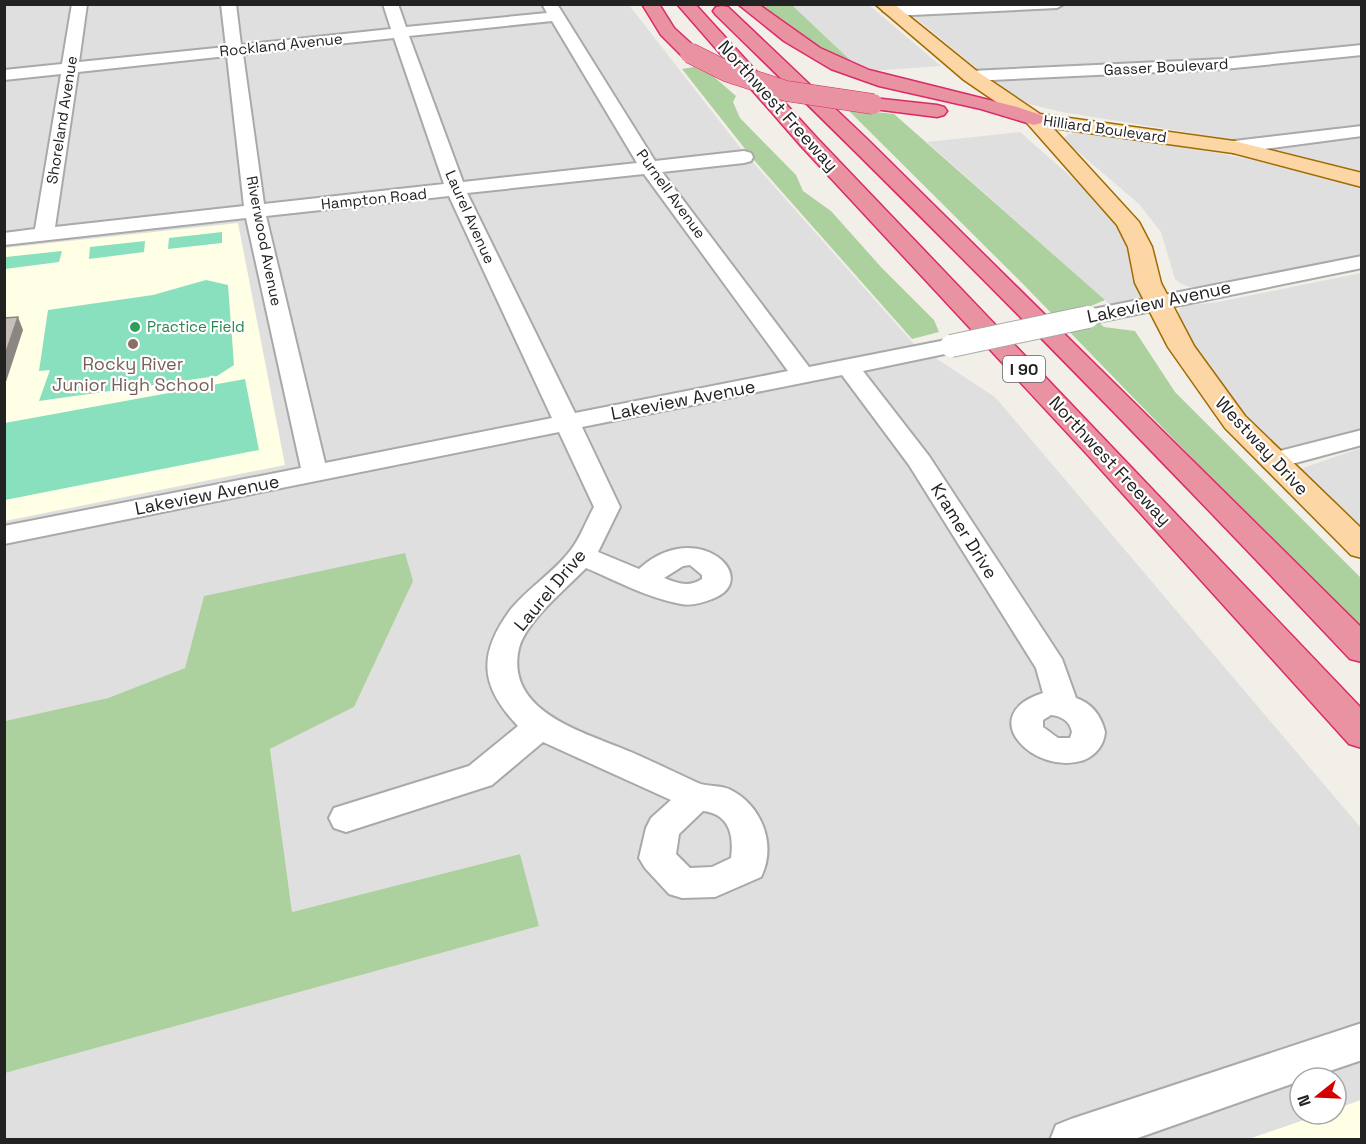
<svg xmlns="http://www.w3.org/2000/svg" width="1366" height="1144" font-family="'Space Grotesk',sans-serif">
	<rect width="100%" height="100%" fill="#f2efe9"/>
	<!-- residential -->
	<path fill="#e0dfdf" d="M 983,4 L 1361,5 L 1361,171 L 1229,139 L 1062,112 L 1029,104 L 1003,90 L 901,6 Z
		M 5,5 L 629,5 L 742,150 L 914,344 L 995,397 L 1361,828 L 1361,1100 L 1336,1109 L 1336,1078 L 1300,1078 L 1300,1114 L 1322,1114 L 1249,1139 L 5,1140 L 5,1073 L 539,926 L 519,854 L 292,912 L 270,749 L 354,707 L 204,596 L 185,668 L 108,698 L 5,721 Z
		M 792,5 L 869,5 L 941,66 L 870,71 L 857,67 Z
		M 1020,132 L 1110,211 L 1133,254 L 1141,300 L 1114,308 L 927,142 Z
		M 1087,132 L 1219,153 L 1300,170 L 1361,187 L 1361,255 L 1206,287 L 1189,287 L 1180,283 L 1175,279 L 1161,232 L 1139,204 L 1063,139 L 1068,134 Z
		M 1361,273 L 1361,433 L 1291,453 L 1272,449 L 1202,370 L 1178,316 L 1179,310 L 1183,306 L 1218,302 Z
		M 1361,448 L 1361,536 L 1300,469 Z"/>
	<!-- education -->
	<path fill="#ffffe5" d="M 238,223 L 285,465 L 5,521 L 4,248 Z
		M 1361,1100 L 1361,1139 L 1249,1139 L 1322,1114 L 1336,1114 L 1336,1109 Z"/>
	<!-- forest -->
	<path fill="#add19e" d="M 759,5 L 792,5 L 851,61 L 870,71 C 828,54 794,34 759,5 Z
		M 694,67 L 713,76 L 736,96 L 733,102 L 740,118 L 796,175 L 803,191 L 831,211 L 881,267 L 934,320 L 939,332 L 912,339 L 753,159 L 682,69 Z
		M 847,109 L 894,114 L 1105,300 L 1084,309 L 1104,327 L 1135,331 L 1175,392 L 1361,578 L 1361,632 L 1022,283 Z
		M 405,553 L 413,581 L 354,707 L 270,749 L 292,912 L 520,854 L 539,926 L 5,1073 L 5,721 L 108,698 L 185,668 L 204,596 Z"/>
	<!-- pitch -->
	<path fill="#88e0be" d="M 222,232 L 222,243 L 168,249 L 169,238 Z
		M 145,241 L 144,252 L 89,259 L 90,247 Z
		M 62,251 L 59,262 L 5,269 L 6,257 Z
		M 206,280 L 228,285 L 234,365 L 217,376 L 39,401 L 50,370 L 39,371 L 48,310 L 153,295 Z
		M 245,379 L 259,450 L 5,500 L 5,423 Z"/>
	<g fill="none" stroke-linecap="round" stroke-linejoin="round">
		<defs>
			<path id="minor" d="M 72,4 L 87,4 L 79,62 L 226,47 L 221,4 L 236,4 L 241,45 L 391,29 L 383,4 L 398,4 L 406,27 L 547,13 L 542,4 L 557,4 L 655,161 L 744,151 L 751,153 L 753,157 L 751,161 L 744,163 L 662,172 L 809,367 L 951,339 L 959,341 L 963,346 L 959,351 L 863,371 L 929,456 L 1062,659 L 1076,698 C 1091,703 1101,715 1105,732 C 1104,745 1096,755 1084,760 C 1034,777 973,715 1043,693 L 1036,668 L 909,465 L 842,375 L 582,427 L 620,507 L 598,552 L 639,569 C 698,515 764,580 712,599 C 702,603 691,606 681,604 C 648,598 617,581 586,568 C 566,589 526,621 519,648 C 504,713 587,733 631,752 C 654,762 676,773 698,783 C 708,787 719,785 729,789 C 762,805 777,845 761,877 L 715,897 L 682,898 L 669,894 L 645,868 L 639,858 L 646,828 L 651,818 L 671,800 L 543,742 L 492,785 L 346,832 L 334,828 L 329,818 L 334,808 L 469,766 L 518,726 C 480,686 477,655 511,609 C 528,588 553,573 570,551 C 580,539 586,521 594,507 L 559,432 L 4,544 L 4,526 L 301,468 L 246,218 L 4,245 L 4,233 L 35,229 L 61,74 L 4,80 L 4,70 L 62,64 ZM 552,21 L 637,163 L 463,182 L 409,36 ZM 394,38 L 444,184 L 264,204 L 243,54 ZM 227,56 L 244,206 L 55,227 L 78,72 ZM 644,174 L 788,371 L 575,413 L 467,193 ZM 449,196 L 552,418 L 325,463 L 266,216 ZM 690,565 L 702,575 L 702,579 C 689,588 677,583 664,578 L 683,566 ZM 1051,715 C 1061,716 1070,721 1072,732 L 1070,738 L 1058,738 L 1043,727 L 1043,720 ZM 703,811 C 730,814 734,836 731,858 L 712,867 L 690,868 L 676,854 L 679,834 Z
				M 938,4 L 1064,4 L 1057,8 L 891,16 L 883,11 L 891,6 Z
				M 1362,45 L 1362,55 L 1224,69 L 971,81 L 963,76 L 971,71 L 1224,59 Z
				M 1362,126 L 1362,136 L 1234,153 L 1225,147 L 1234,141 Z
				M 1362,256 L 1362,268 L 1088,324 L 1080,322 L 1077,317 L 1080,312 L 1088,310 Z
				M 1362,430 L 1362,445 L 1273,469 L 1264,467 L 1260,461 L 1264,455 Z
				M 1362,1023 L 1362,1060 L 1309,1078 L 1300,1078 L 1300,1081 L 1132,1140 L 1050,1140 L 1056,1125 L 1071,1119 Z"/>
			<path id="major" d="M 875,4 L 894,4 L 978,72 L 1040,114 L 1234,141 L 1362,173 L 1362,187 L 1233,153 L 1053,128 L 1139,222 L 1152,247 L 1161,283 L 1194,346 L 1245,416 L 1362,529 L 1362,558 L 1351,555 L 1225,428 L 1168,347 L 1135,283 L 1128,247 L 1117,225 L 1027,123 L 964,80 Z"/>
			<path id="highway" d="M 642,4 L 659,4 L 674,28 L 697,49 L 699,53 L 697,57 L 683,57 L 661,35 Z
				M 677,4 L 695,4 L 816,137 L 1362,709 L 1362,748 L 1349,744 L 1085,452 L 801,146 Z
				M 738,4 L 758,4 L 820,48 L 869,70 L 1017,107 L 1041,115 L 1044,119 L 1041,123 L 1034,125 L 981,109 L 879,86 L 831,69 L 784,41 Z
				M 722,6 L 728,7 L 867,139 L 1362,628 L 1362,662 L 1350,659 C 1143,439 932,225 716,15 L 713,11 L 716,7 Z
				M 873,98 L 937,105 L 944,107 L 947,111 L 944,115 L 937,117 L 866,108 L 863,104 L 866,100 Z"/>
		</defs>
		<!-- minor casing -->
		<use href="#minor" stroke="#a9a9a9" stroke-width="4"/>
		<!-- major casing -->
		<use href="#major" stroke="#a06b00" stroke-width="3"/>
		<!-- highway casing -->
		<use href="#highway" stroke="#dc2a67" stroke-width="3"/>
		<!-- minor -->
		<use href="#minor" fill="#fff" fill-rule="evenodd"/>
		<!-- major -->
		<use href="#major" fill="#fcd6a4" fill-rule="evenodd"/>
		<!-- highway -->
		<use href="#highway" fill="#e892a2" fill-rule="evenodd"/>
		<defs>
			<path id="minor-bridge" d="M 951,346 L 1088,317"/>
			<path id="highway-bridge" d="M 690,53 L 728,72 L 786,91 L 873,104"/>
		</defs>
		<!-- minor-bridge casing -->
		<use href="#minor-bridge" stroke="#a9a9a9" stroke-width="24" stroke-linecap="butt"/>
		<!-- highway-bridge casing -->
		<use href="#highway-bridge" stroke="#dc2a67" stroke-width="21" stroke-linecap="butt"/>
		<!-- minor-bridge -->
		<use href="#minor-bridge" stroke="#fff" stroke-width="22"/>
		<!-- highway-bridge -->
		<use href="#highway-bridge" stroke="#e892a2" stroke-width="20"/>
	</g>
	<!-- shaded-wall -->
	<path fill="#8b8681" d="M 18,317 L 23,330 L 4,388 L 4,358 Z"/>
	<!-- building -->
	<path fill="#c7bfb8" stroke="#8b8681" stroke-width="1.5" d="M 18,317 L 4,358 L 4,318 Z"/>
	<!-- markers -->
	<circle fill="#2e9e5b" stroke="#fff" stroke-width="2" cx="135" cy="327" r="6"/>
	<circle fill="#8d6e63" stroke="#fff" stroke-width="2" cx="133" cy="344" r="6"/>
	<g text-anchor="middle" stroke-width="4.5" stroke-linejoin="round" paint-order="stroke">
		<!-- far-street labels -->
		<g font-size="15" fill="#222" stroke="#fff">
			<text transform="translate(281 45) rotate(-6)" y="5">Rockland Avenue</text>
			<text transform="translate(1166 67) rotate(-3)" y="5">Gasser Boulevard</text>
			<text transform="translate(62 120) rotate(-81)" y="5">Shoreland Avenue</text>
			<text transform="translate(1105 129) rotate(8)" y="5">Hilliard Boulevard</text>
			<text transform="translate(671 194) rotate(54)" y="5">Purnell Avenue</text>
			<text transform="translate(374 199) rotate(-6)" y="5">Hampton Road</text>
			<text transform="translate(470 217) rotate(66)" y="5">Laurel Avenue</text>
			<text transform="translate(264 241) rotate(79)" y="5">Riverwood Avenue</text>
		</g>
		<!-- far-leisure labels -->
		<g font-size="15" fill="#27864d" stroke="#fff" text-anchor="start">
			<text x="147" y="332">Practice Field</text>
		</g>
		<!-- shield labels -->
		<rect fill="#fff" stroke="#646464" stroke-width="1.5" x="1003" y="356" width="42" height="26" rx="4.5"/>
		<g font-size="16" font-weight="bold" fill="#222">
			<text x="1024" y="375">I 90</text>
		</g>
		<!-- street labels -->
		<g font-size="18" fill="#222" stroke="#fff">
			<text transform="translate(778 106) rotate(48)" y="6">Northwest Freeway</text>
			<text transform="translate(1159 302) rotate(-12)" y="6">Lakeview Avenue</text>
			<text transform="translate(683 400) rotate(-11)" y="6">Lakeview Avenue</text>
			<text transform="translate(1262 446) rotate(47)" y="6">Westway Drive</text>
			<text transform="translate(1110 461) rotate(47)" y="6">Northwest Freeway</text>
			<text transform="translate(207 495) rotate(-11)" y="6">Lakeview Avenue</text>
			<text transform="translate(964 531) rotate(58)" y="6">Kramer Drive</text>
			<text transform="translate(550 590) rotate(-50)" y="6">Laurel Drive</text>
		</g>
		<!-- education labels -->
		<g font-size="18" fill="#785e54" stroke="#fff">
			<text x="133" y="370">Rocky River<tspan x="133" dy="21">Junior High School</tspan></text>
		</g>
	</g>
	<!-- border -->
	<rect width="1366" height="1144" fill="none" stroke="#222222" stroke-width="12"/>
	<!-- north arrow -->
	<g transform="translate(1318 1096) rotate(252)"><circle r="28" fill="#ffffff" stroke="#a7a7a7" stroke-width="1.5"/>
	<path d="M0-4.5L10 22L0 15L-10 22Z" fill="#d40000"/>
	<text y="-9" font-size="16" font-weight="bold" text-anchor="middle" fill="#222222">N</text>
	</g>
</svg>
